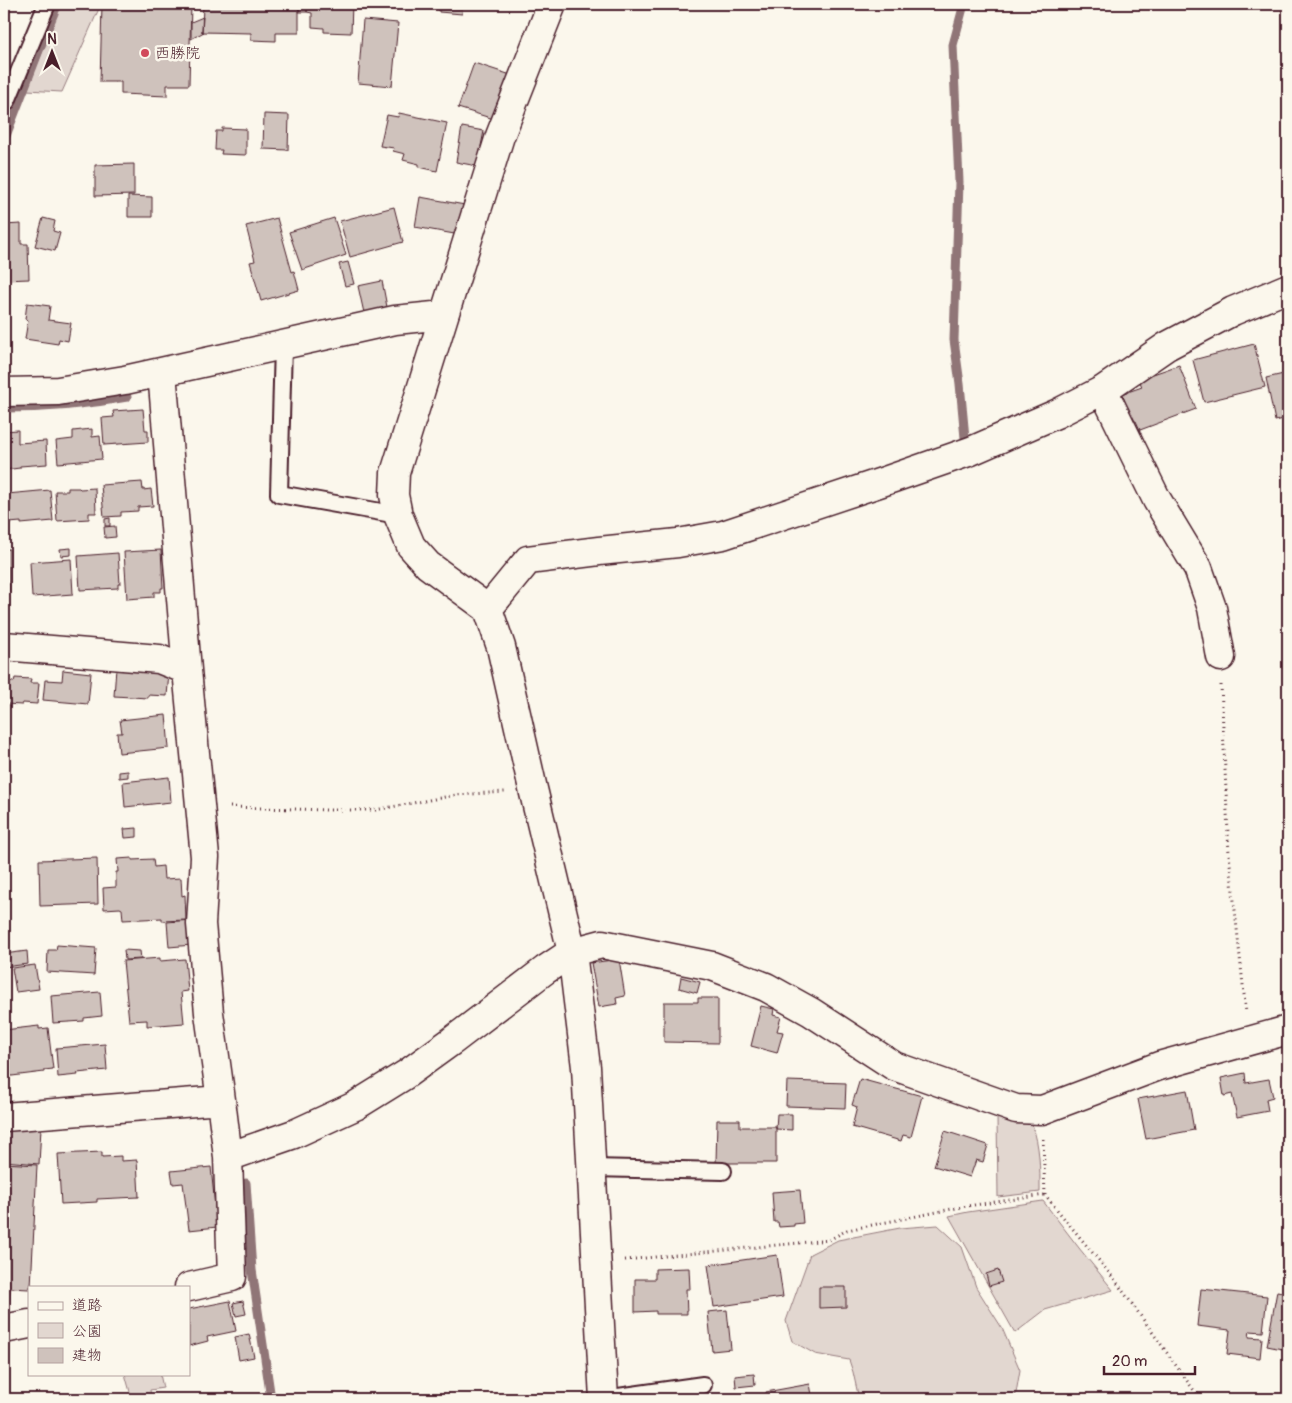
<svg xmlns="http://www.w3.org/2000/svg" width="1292" height="1403" font-family="Pangolin,'Klee One',sans-serif">
	<rect width="100%" height="100%" fill="#fbf7ec"/>
	<filter id="ink" filterUnits="userSpaceOnUse"><feTurbulence type="fractalNoise" baseFrequency=".02" numOctaves="2"/><feDisplacementMap in="SourceGraphic" scale="10" xChannelSelector="R" yChannelSelector="G"/><feConvolveMatrix kernelMatrix="1 2 1 2 8 2 1 2 1" color-interpolation-filters="sRGB"/></filter>
	<g filter="url(#ink)">
		<!-- green -->
		<path fill="#e2d7d0" stroke="#967b7e" d="M 62,4 L 101,4 L 62,92 L 27,90 Z
			M 997,1115 L 1032,1124 C 1040,1146 1040,1168 1040,1192 L 998,1197 Z
			M 1043,1201 L 1079,1248 L 1113,1290 L 1045,1310 L 1015,1333 L 949,1216 L 968,1212 Z
			M 938,1225 L 962,1247 L 976,1287 L 1002,1328 L 1020,1370 L 1015,1399 L 859,1399 L 853,1372 L 849,1360 L 815,1354 L 792,1341 L 786,1321 L 810,1254 L 838,1240 L 900,1228 Z
			M 125,1374 L 160,1374 L 163,1388 L 150,1390 L 151,1399 L 132,1399 Z"/>
		<g fill="none" stroke-linecap="round" stroke-linejoin="round">
			<!-- stream -->
			<path stroke="#907477" stroke-width="9" d="M 964,4 L 953,45 L 959,182 L 954,340 L 960,384 L 965,438
				M 4,141 L 57,4
				M 4,408 C 46,408 85,405 127,397
				M 246,1183 L 252,1270 L 271,1399"/>
		</g>
		<!-- building -->
		<path fill="#cfc2bc" stroke="#4a1f2b" d="M 102,4 L 191,4 L 189,85 L 167,85 L 167,96 L 121,94 L 121,82 L 100,82 Z
			M 203,4 L 299,4 L 299,33 L 276,33 L 276,41 L 251,40 L 251,33 L 202,32 Z
			M 299,4 L 307,4 L 307,12 L 299,12 Z
			M 307,4 L 352,4 L 351,33 L 324,32 L 324,28 L 312,27 L 312,13 L 307,12 Z
			M 388,4 L 463,4 L 462,14 L 439,12 L 439,8 L 388,5 Z
			M 203,17 L 202,32 L 204,32 L 191,39 L 191,22 Z
			M 363,20 L 398,23 L 392,86 L 358,83 Z
			M 474,63 L 511,75 L 497,120 L 458,108 Z
			M 399,113 L 447,123 L 437,171 L 419,167 L 419,164 L 403,160 L 405,154 L 393,151 L 394,148 L 380,146 L 387,115 L 398,117 Z
			M 264,114 L 289,115 L 288,150 L 263,149 Z
			M 462,127 L 484,131 L 477,166 L 456,162 Z
			M 222,128 L 246,129 L 246,155 L 221,154 L 222,150 L 215,150 L 216,131 L 222,131 Z
			M 134,164 L 134,195 L 95,196 L 95,165 Z
			M 128,196 L 152,197 L 152,217 L 128,217 Z
			M 420,197 L 465,205 L 460,235 L 415,227 Z
			M 394,207 L 403,242 L 350,257 L 340,221 Z
			M 43,218 L 55,221 L 53,231 L 60,233 L 55,251 L 35,246 Z
			M 277,218 L 292,272 L 294,271 L 299,290 L 261,301 L 250,262 L 255,261 L 246,226 Z
			M 334,218 L 346,255 L 302,270 L 289,232 Z
			M 21,224 L 21,244 L 28,244 L 29,279 L 4,280 L 4,225 Z
			M 348,262 L 354,284 L 345,286 L 339,264 Z
			M 382,281 L 387,307 L 364,313 L 358,286 Z
			M 27,303 L 50,306 L 48,320 L 71,323 L 68,341 L 59,339 L 58,344 L 25,339 L 28,320 L 25,319 Z
			M 1254,344 L 1265,387 L 1204,402 L 1193,360 Z
			M 1179,365 L 1196,409 L 1140,430 L 1136,421 L 1133,422 L 1122,394 L 1142,387 L 1139,379 Z
			M 1288,373 L 1288,418 L 1275,421 L 1266,378 Z
			M 143,409 L 145,430 L 148,430 L 148,442 L 104,445 L 102,418 L 114,417 L 113,411 Z
			M 92,429 L 92,437 L 100,436 L 102,459 L 58,463 L 56,441 L 73,439 L 73,431 Z
			M 18,430 L 18,443 L 46,441 L 47,464 L 20,466 L 20,468 L 4,470 L 4,431 Z
			M 142,482 L 143,490 L 151,489 L 153,506 L 138,507 L 138,511 L 121,512 L 121,516 L 104,517 L 101,485 Z
			M 68,488 L 79,488 L 80,489 L 95,488 L 96,513 L 89,513 L 89,519 L 57,521 L 55,491 L 68,491 Z
			M 50,490 L 53,521 L 21,524 L 21,522 L 9,523 L 7,494 Z
			M 4,505 L 7,543 L 4,544 Z
			M 110,518 L 110,526 L 105,526 L 105,519 Z
			M 115,526 L 116,537 L 105,538 L 104,527 Z
			M 71,548 L 71,555 L 61,556 L 60,549 Z
			M 4,549 L 9,549 L 9,592 L 4,592 Z
			M 161,550 L 163,588 L 161,588 L 161,592 L 154,592 L 154,597 L 127,599 L 124,552 Z
			M 118,553 L 120,584 L 118,584 L 118,588 L 80,590 L 78,556 Z
			M 71,559 L 73,594 L 32,597 L 30,562 Z
			M 116,668 L 169,673 L 167,696 L 148,695 L 148,698 L 114,696 Z
			M 63,670 L 91,673 L 88,704 L 43,700 L 45,680 L 62,681 Z
			M 15,678 L 31,679 L 30,683 L 39,683 L 37,704 L 23,703 L 22,705 L 5,704 L 5,703 L 4,703 L 4,681 L 14,682 Z
			M 166,715 L 169,748 L 119,753 L 117,733 L 122,733 L 120,720 Z
			M 128,771 L 128,777 L 119,778 L 119,772 Z
			M 169,777 L 171,802 L 125,807 L 123,782 Z
			M 137,828 L 137,837 L 125,838 L 124,829 Z
			M 97,858 L 98,904 L 40,906 L 39,860 Z
			M 132,858 L 132,860 L 153,859 L 154,867 L 163,866 L 164,879 L 181,878 L 182,896 L 185,895 L 186,920 L 162,921 L 162,918 L 123,920 L 122,909 L 120,908 L 104,909 L 103,888 L 116,887 L 116,872 L 118,872 L 117,859 Z
			M 191,920 L 192,945 L 169,947 L 167,922 Z
			M 57,945 L 96,948 L 94,975 L 47,972 L 48,950 L 56,950 Z
			M 124,950 L 140,951 L 141,959 L 125,960 Z
			M 27,951 L 28,964 L 4,967 L 4,954 Z
			M 160,958 L 160,961 L 185,959 L 188,991 L 181,992 L 184,1023 L 147,1026 L 147,1020 L 129,1021 L 123,961 Z
			M 619,959 L 625,996 L 616,998 L 617,1004 L 599,1007 L 591,963 Z
			M 35,965 L 39,989 L 16,992 L 12,968 Z
			M 681,977 L 700,982 L 697,993 L 679,988 Z
			M 100,992 L 102,1016 L 84,1018 L 84,1021 L 53,1023 L 51,996 Z
			M 698,998 L 718,998 L 718,1043 L 664,1042 L 664,1002 L 698,1002 Z
			M 761,1006 L 774,1009 L 773,1015 L 781,1017 L 777,1031 L 783,1032 L 777,1053 L 751,1046 Z
			M 39,1026 L 39,1029 L 48,1028 L 53,1069 L 44,1070 L 44,1072 L 4,1077 L 4,1030 Z
			M 105,1044 L 107,1070 L 77,1073 L 78,1075 L 58,1077 L 56,1048 Z
			M 1245,1073 L 1246,1083 L 1269,1079 L 1273,1097 L 1266,1099 L 1268,1111 L 1237,1117 L 1232,1094 L 1224,1096 L 1221,1078 Z
			M 860,1079 L 922,1096 L 911,1137 L 903,1135 L 901,1141 L 852,1127 L 857,1107 L 852,1105 Z
			M 787,1081 L 846,1083 L 845,1108 L 786,1106 Z
			M 1187,1090 L 1194,1130 L 1146,1139 L 1138,1099 Z
			M 777,1114 L 792,1114 L 792,1130 L 776,1129 Z
			M 717,1120 L 740,1120 L 740,1127 L 776,1127 L 776,1163 L 716,1163 Z
			M 4,1126 L 41,1128 L 39,1164 L 4,1161 Z
			M 945,1131 L 988,1145 L 983,1162 L 976,1160 L 970,1177 L 934,1166 Z
			M 102,1152 L 102,1157 L 121,1156 L 121,1161 L 137,1160 L 139,1197 L 97,1199 L 97,1202 L 61,1204 L 58,1154 Z
			M 4,1163 L 37,1165 L 31,1287 L 29,1287 L 29,1289 L 10,1288 L 9,1301 L 4,1301 Z
			M 211,1167 L 217,1227 L 189,1230 L 183,1183 L 173,1184 L 171,1171 Z
			M 800,1190 L 803,1223 L 794,1224 L 794,1226 L 779,1227 L 778,1222 L 774,1222 L 772,1192 Z
			M 777,1255 L 783,1297 L 714,1307 L 708,1265 Z
			M 689,1268 L 690,1289 L 686,1289 L 687,1314 L 656,1314 L 656,1311 L 635,1312 L 635,1279 L 655,1279 L 655,1269 Z
			M 998,1270 L 1002,1282 L 989,1286 L 986,1274 Z
			M 819,1287 L 846,1287 L 846,1307 L 819,1308 Z
			M 1201,1289 L 1267,1296 L 1263,1332 L 1250,1331 L 1249,1337 L 1262,1338 L 1260,1358 L 1227,1354 L 1230,1330 L 1197,1326 Z
			M 1277,1291 L 1288,1293 L 1288,1313 L 1282,1349 L 1267,1346 Z
			M 230,1301 L 236,1331 L 207,1337 L 208,1341 L 189,1346 L 189,1309 Z
			M 243,1301 L 246,1314 L 236,1316 L 233,1303 Z
			M 727,1310 L 731,1349 L 712,1351 L 708,1312 Z
			M 249,1334 L 254,1357 L 239,1360 L 235,1337 Z
			M 754,1374 L 755,1385 L 736,1387 L 735,1376 Z
			M 810,1384 L 812,1395 L 787,1399 L 767,1399 L 766,1392 Z"/>
		<g fill="none" stroke-linecap="round" stroke-linejoin="round">
			<defs>
				<path id="service" d="M 4,100 L 7,101 L 47,4
					M 283,345 L 279,494 L 398,515
					M 592,1168 L 723,1171
					M 604,1399 L 703,1385"/>
				<path id="minor" d="M 552,4 L 500,136 L 395,473 L 394,495 L 398,515 L 411,546 L 428,565 L 488,609 L 501,647 L 533,789 L 572,952 L 586,1067 L 604,1399
					M 162,372 L 187,670
					M 1103,390 L 1157,500 L 1198,568 L 1212,608 L 1221,657
					M 4,392 L 58,391 L 125,380 L 395,320 L 444,315
					M 488,609 L 528,560 L 599,551 L 678,543 L 723,535 L 882,482 L 971,451 L 1056,414 L 1103,390 L 1167,346 L 1233,311 L 1288,288
					M 4,646 L 159,659 L 187,670 L 205,857 L 201,924 L 209,1013 L 221,1100 L 228,1157 L 232,1277 L 189,1287
					M 4,1117 L 221,1100
					M 228,1157 L 294,1134 L 355,1106 L 405,1075 L 452,1041 L 545,970 L 572,952 L 602,944 L 712,966 L 766,987 L 811,1012 L 894,1066 L 1016,1109 L 1042,1110 L 1159,1066 L 1288,1030
					M 4,1329 L 29,1324"/>
			</defs>
			<!-- service casing -->
			<use href="#service" stroke="#4a1f2b" stroke-width="20"/>
			<!-- minor casing -->
			<use href="#minor" stroke="#4a1f2b" stroke-width="31"/>
			<!-- path -->
			<path stroke="#4a1f2b" stroke-width="3" stroke-dasharray="1 4" stroke-linecap="butt" d="M 1221,685 L 1229,854 L 1246,1013
				M 230,807 L 326,810 L 375,810 L 456,795 L 505,792
				M 1043,1139 L 1045,1195 L 1115,1280 L 1200,1399
				M 625,1260 L 829,1240 L 847,1230 L 967,1206 L 1045,1195"/>
			<!-- service -->
			<use href="#service" stroke="#fbf7ec" stroke-width="16"/>
			<!-- minor -->
			<use href="#minor" stroke="#fbf7ec" stroke-width="28"/>
		</g>
	</g>
	<!-- markers -->
	<circle fill="#d1495b" stroke="#fbf7ec" stroke-width="2" cx="145" cy="53" r="5"/>
	<g text-anchor="middle" stroke-width="5" stroke-linejoin="round" paint-order="stroke">
		<!-- poi labels -->
		<g font-size="15" fill="#4a1f2b" stroke="#fbf7ec" text-anchor="start">
			<text x="155" y="58">西勝院</text>
		</g>
	</g>
	<!-- margin -->
	<rect width="1292" height="1403" fill="none" stroke="#fbf7ec" stroke-width="20"/>
	<rect x="10" y="10" width="1272" height="1383" fill="none" stroke="#4a1f2b" stroke-width="2" filter="url(#ink)"/>
	<!-- legend -->
	<rect x="28" y="1286" width="162" height="90" fill="#fbf7ec" stroke="#b4a19f"/>
	<rect x="38" y="1302" width="25" height="8" fill="#fbf7ec" stroke="#b4a19f"/>
	<text x="72" y="1310" font-size="15" fill="#4a1f2b">道路</text>
	<rect x="38" y="1323" width="25" height="15" fill="#e2d7d0" stroke="#b4a19f"/>
	<text x="72" y="1336" font-size="15" fill="#4a1f2b">公園</text>
	<rect x="38" y="1348" width="25" height="15" fill="#cfc2bc" stroke="#b4a19f"/>
	<text x="72" y="1360" font-size="15" fill="#4a1f2b">建物</text>
	<!-- north arrow -->
	<g transform="translate(52 52)" stroke="#fbf7ec" stroke-width="4" paint-order="stroke">
	<path d="M0-4L9 19L0 12L-9 19Z" fill="#4a1f2b"/>
	<text y="-8" font-size="14" font-weight="bold" text-anchor="middle" fill="#4a1f2b">N</text>
	</g>
	<!-- scale -->
	<path d="M1104 1366v8h91v-8" fill="none" stroke="#4a1f2b" stroke-width="2.5"/>
	<text x="1112" y="1366" font-size="15" fill="#4a1f2b" stroke="#fbf7ec" stroke-width="4" paint-order="stroke">20 m</text>
</svg>
